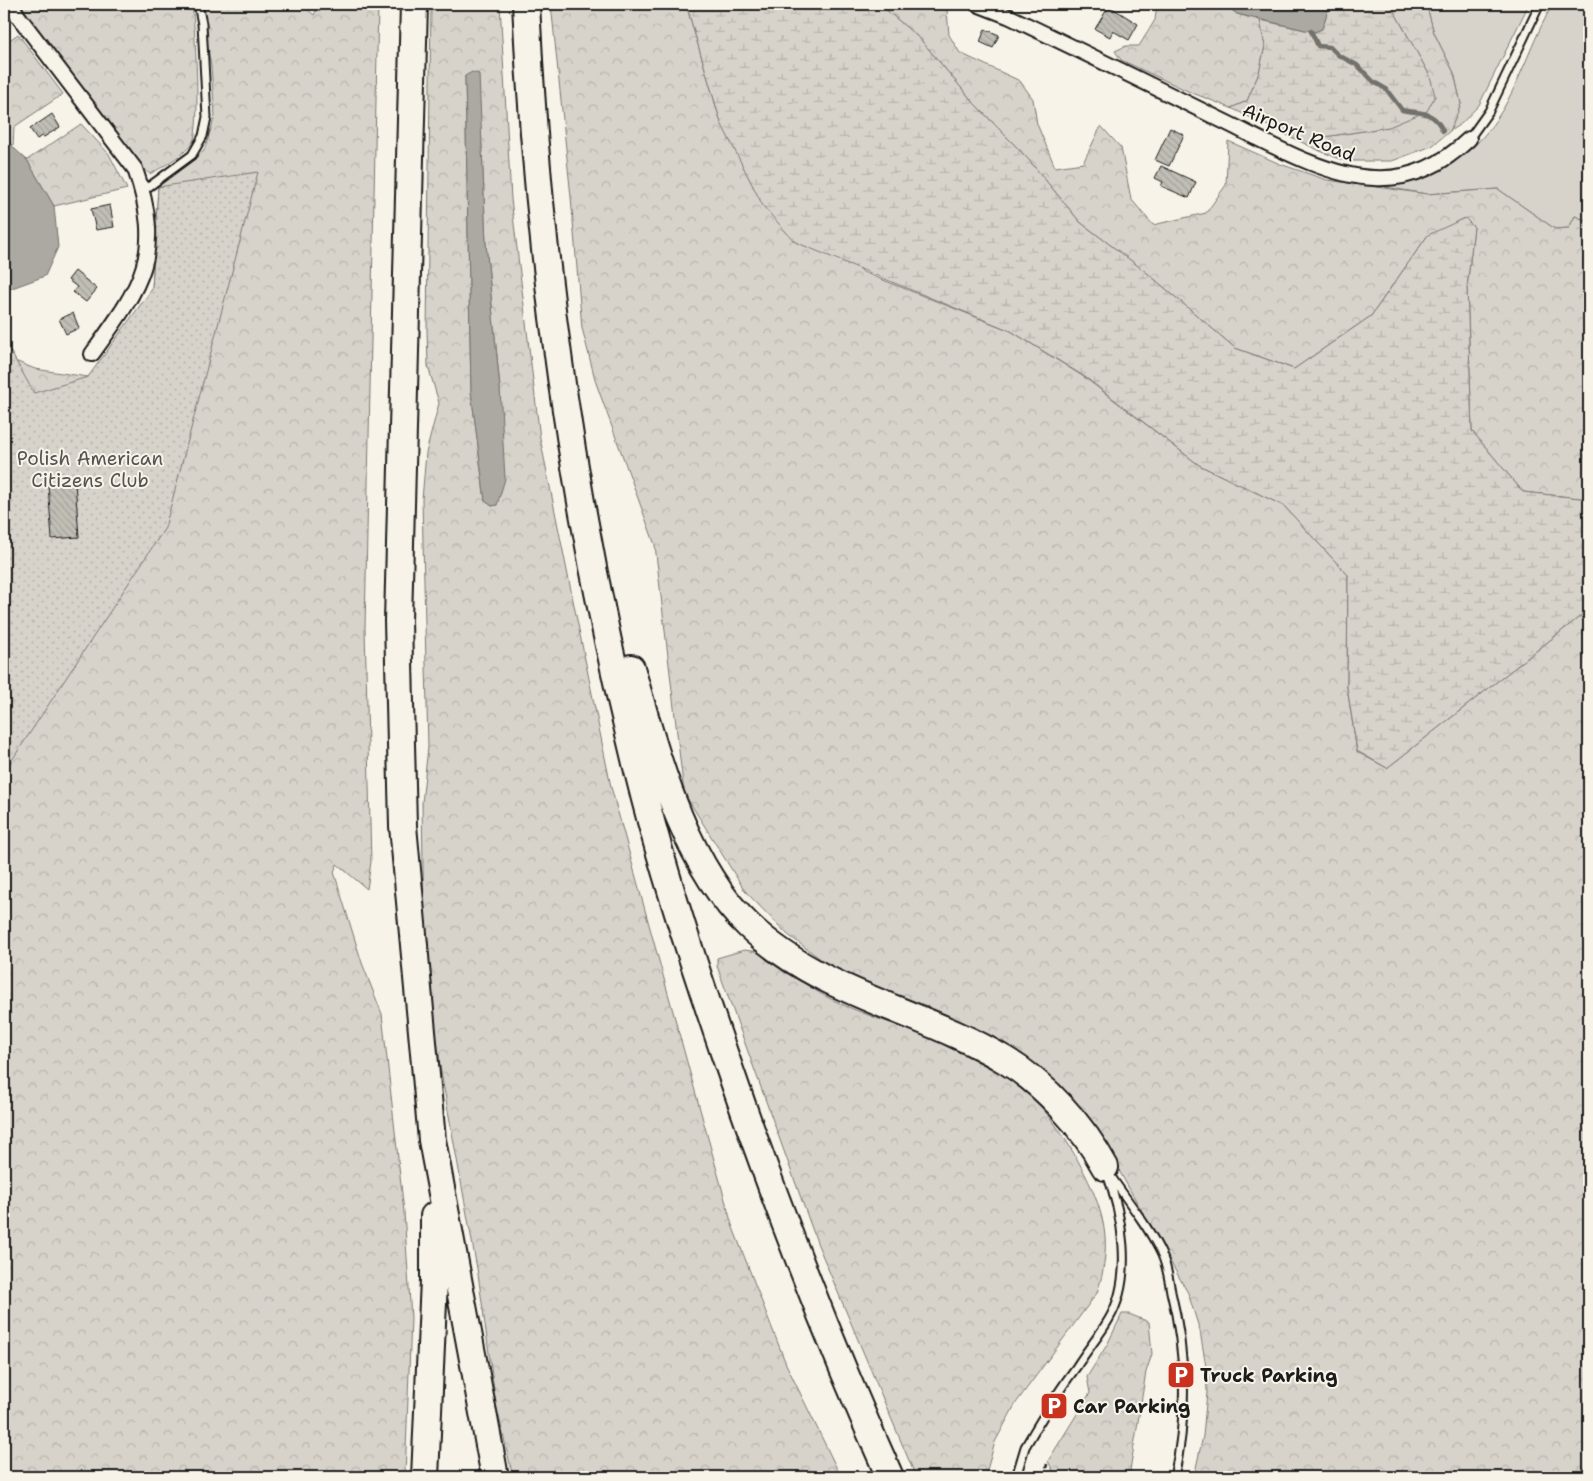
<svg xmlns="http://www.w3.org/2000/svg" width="1593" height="1481" font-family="'Shantell Sans',sans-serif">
	<defs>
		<pattern id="forest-crowns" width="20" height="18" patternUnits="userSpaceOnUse" patternTransform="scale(1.25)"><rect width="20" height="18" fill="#d7d3cb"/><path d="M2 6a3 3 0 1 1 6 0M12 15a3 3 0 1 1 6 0" fill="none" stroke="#b8b5ae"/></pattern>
		<pattern id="wetland-marsh" width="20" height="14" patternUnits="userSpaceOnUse" patternTransform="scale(1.25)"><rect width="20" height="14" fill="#d7d3cb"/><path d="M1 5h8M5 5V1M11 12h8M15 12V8" fill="none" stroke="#b8b5ae"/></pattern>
		<pattern id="park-dots" width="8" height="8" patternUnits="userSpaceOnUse" patternTransform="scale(1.25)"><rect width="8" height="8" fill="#d7d3cb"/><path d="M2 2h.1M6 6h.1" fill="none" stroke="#b8b5ae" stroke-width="1.8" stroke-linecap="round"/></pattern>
		<pattern id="building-back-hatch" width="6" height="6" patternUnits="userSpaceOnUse" patternTransform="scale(1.25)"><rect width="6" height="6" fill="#c0beb5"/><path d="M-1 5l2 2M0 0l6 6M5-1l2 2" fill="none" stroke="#a4a39b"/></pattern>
	</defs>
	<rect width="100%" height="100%" fill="#f7f3e8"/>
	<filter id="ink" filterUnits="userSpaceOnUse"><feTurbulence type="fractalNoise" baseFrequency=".02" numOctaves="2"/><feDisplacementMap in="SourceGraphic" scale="10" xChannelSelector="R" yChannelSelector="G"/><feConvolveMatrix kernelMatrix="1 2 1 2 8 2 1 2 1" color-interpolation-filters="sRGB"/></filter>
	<g filter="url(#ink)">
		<!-- green -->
		<path fill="#d7d3cb" stroke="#7a7874" d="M 1428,4 L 1529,4 L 1479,105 L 1462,123 L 1450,131 L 1461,104 L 1454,73 L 1434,33 L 1427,7 Z
			M 1553,4 L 1589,4 L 1589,222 L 1575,216 L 1569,228 L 1555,229 L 1498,189 L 1427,194 L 1385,187 C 1448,174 1485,149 1513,90 C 1527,61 1537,31 1553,4 Z"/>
		<!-- forest -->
		<path fill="url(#forest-crowns)" stroke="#7a7874" fill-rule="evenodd" d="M 21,4 L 192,4 C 195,27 201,125 193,142 C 187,153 161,168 150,174 L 142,168 C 100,116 54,62 21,4 Z
			M 199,4 L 301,4 L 314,15 L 319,4 L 378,4 L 365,628 L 371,862 L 367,889 L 337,864 L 334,872 L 362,963 L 382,1014 L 404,1212 L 411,1318 L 405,1477 L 4,1477 L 4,619 L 30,408 L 4,340 L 15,361 L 35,369 L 88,377 L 145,311 L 152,289 L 158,187 L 204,151 L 215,116 L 211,66 Z
			M 431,4 L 500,4 L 511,199 L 540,438 L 611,787 L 732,1225 L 786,1364 L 841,1477 L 513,1477 L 496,1404 L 478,1274 L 440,1067 L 424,925 L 422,803 L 428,747 L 422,500 L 426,453 L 439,403 L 428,366 L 427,331 ZM 465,76 L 481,128 L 486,244 L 500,388 L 497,505 L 492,506 L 485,501 L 471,391 Z
			M 551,4 L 686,4 L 721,123 L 863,272 L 1011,331 L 1084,377 L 1199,465 L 1284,506 L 1348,575 L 1347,687 L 1357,752 L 1387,768 L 1587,611 L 1589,607 L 1589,1477 L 1194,1477 L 1203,1436 L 1207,1392 L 1206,1367 L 1200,1331 L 1188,1293 L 1099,1135 L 1061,1085 L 1008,1047 L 830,966 L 787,934 L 745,891 L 684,793 L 655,545 L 596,383 L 582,328 L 571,197 Z
			M 875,4 L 923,4 L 947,10 L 949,35 L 960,53 L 1020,81 L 1033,99 L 1037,124 L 1055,167 L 1083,163 L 1101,126 L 1121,148 L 1131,199 L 1153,225 L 1206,213 L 1226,185 L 1228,141 L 1280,164 L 1327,180 L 1427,194 L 1498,189 L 1555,229 L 1569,228 L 1575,216 L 1589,222 L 1589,499 L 1523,492 L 1472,431 L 1467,287 L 1474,227 L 1428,235 L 1371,316 L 1294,369 L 1235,348 L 1146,272 L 1080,222 L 1028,159 L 974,103 L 920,39 L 884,8 Z
			M 1157,4 L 1224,4 L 1237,14 L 1260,20 L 1265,46 L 1259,73 L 1247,101 L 1231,108 L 1190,92 L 1121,60 L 1115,51 L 1126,46 L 1139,46 L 1155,20 Z
			M 1390,4 L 1428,4 L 1427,7 L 1434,33 L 1454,73 L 1461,104 L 1450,131 L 1432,146 L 1392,161 L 1345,161 L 1320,151 L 1318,138 L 1389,127 L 1430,76 Z
			M 18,34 L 63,94 L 14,127 L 13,146 L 4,139 L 4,44 Z
			M 81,124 L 109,154 L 127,189 L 54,206 L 27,160 Z
			M 744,950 L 759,952 C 784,968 809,989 835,1001 C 892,1028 960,1040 1011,1079 C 1044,1104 1066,1137 1085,1174 C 1106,1216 1112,1247 1097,1293 L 1016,1403 L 995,1442 L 985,1477 L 916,1477 L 818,1245 L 717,966 L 717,958 Z
			M 1122,1314 L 1129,1314 L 1149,1322 L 1152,1354 L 1146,1372 L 1129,1477 L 1056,1477 L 1048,1461 L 1090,1393 L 1087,1377 L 1107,1345 Z"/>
		<!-- wetland -->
		<path fill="url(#wetland-marsh)" stroke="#7a7874" d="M 686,4 L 875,4 L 884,8 L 920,39 L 974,103 L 1028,159 L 1080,222 L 1146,272 L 1235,348 L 1294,369 L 1371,316 L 1428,235 L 1465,218 L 1474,227 L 1467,287 L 1472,431 L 1523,492 L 1589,499 L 1587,611 L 1387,768 L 1357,751 L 1347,687 L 1348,575 L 1284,506 L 1199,465 L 1085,377 L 1011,331 L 795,242 L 763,206 L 721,123 Z
			M 1335,4 L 1390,4 L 1430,76 L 1435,96 L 1427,111 L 1389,127 L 1318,138 L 1320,151 L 1231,108 L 1247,101 L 1259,73 L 1265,46 L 1260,20 L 1314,32 L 1322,29 L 1328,10 Z"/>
		<!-- park -->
		<path fill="url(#park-dots)" stroke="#7a7874" d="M 258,172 L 165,528 L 10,763 L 4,752 L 4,340 L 34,393 L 88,377 L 152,289 L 158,187 Z"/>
		<!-- water -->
		<path fill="#aca9a2" stroke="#72716c" d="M 1224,4 L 1335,4 L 1328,10 L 1322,29 L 1314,32 L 1237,14 Z
			M 472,72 L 479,74 L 486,244 L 500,388 L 505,479 L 497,505 L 492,506 L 485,501 L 471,391 L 465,76 Z
			M 4,139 L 27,160 L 54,206 L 58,247 L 45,276 L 4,291 Z"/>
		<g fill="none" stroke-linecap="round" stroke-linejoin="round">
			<!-- stream -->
			<path stroke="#72716c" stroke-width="4.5" d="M 1311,31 L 1318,46 L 1330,47 L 1338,55 L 1357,65 L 1374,82 L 1386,89 L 1402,110 C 1421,114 1434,110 1443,131"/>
		</g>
		<!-- building -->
		<path fill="url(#building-back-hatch)" stroke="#1c1c1c" d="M 1109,6 L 1138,24 L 1129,40 L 1113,31 L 1110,37 L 1095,29 Z
			M 985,29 L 999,35 L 993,48 L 980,42 Z
			M 52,114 L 60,127 L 44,137 L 42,136 L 37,139 L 30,129 Z
			M 1170,128 L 1184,135 L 1169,166 L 1155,160 Z
			M 1161,166 L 1196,182 L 1189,198 L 1161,186 L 1163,182 L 1155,178 Z
			M 110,205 L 114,227 L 96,230 L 91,209 Z
			M 75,271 L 97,289 L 86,302 L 73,292 L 77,287 L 68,280 Z
			M 73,313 L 79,328 L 66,334 L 59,319 Z
			M 75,482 L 79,537 L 52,539 L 48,484 Z"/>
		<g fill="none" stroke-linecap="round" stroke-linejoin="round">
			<defs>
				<path id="lane" d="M 1469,139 L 1489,111 L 1540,4
					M 143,191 L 192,155 L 203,136 L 207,117 L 202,24 L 198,4
					M 1112,1178 C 1129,1203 1149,1227 1162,1255 C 1167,1266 1169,1280 1171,1292 C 1186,1352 1188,1417 1174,1477
					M 1016,1477 L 1025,1447 L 1035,1430 C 1048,1408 1062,1386 1077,1366 C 1087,1350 1100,1335 1109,1319 C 1134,1277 1122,1213 1106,1171"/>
				<path id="street" d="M 11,4 L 18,16 L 135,169 C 165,255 141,286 92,354
					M 977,4 L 1008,16 C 1079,50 1149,84 1219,119 C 1265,141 1323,176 1374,178 C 1411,180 1443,164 1469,139"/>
				<path id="highway" d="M 414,4 L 398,621 L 403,826 L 432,1140 L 495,1477
					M 526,4 C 538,270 579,541 645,799 C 669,891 699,981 730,1070 C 778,1210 829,1342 890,1477
					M 631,668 C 656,754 683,863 749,926 C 822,995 922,1010 1005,1060 C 1045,1084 1083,1126 1105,1167
					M 425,1477 L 434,1280 L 434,1216"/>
			</defs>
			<!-- lane casing -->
			<use href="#lane" stroke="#1c1c1c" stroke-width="11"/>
			<!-- street casing -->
			<use href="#street" stroke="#1c1c1c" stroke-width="18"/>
			<!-- highway casing -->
			<use href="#highway" stroke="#1c1c1c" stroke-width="30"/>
			<!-- path -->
			<path stroke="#1c1c1c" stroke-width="2.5" stroke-dasharray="5 4" stroke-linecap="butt" d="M 1044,1477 L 1047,1464"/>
			<!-- lane -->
			<use href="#lane" stroke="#f7f3e8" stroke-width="7"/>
			<!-- street -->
			<use href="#street" stroke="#f7f3e8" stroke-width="14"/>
			<!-- highway -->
			<use href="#highway" stroke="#f7f3e8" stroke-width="26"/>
		</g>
	</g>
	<!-- icons -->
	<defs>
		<symbol id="parking-square" viewBox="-11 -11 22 22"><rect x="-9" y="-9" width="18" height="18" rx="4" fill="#c8321e" stroke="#f7f3e8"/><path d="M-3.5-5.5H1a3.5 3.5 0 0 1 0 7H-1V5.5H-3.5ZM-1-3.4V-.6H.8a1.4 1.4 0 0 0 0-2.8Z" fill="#fff"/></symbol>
	</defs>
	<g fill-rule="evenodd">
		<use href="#parking-square" x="1165" y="1359" width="32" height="32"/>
		<use href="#parking-square" x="1038" y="1390" width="32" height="32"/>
	</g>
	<g text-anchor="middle" stroke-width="4" stroke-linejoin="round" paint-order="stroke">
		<!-- street labels -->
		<g font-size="19" fill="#1c1c1c" stroke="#f7f3e8">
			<text transform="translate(1299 132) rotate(23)" y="7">Airport Road</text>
		</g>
		<!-- park labels -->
		<g font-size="19" fill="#545351" stroke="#f7f3e8">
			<text x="90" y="465">Polish American<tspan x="90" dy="22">Citizens Club</tspan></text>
		</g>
		<!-- poi labels -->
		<g font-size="19" font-weight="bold" fill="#1c1c1c" stroke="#f7f3e8" text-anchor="start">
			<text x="1200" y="1382">Truck Parking</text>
			<text x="1073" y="1413">Car Parking</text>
		</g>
	</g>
	<!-- margin -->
	<rect width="1593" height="1481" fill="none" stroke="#f7f3e8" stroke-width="20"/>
	<rect x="10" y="10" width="1573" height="1461" fill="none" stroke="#1c1c1c" stroke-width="2" filter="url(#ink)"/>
</svg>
